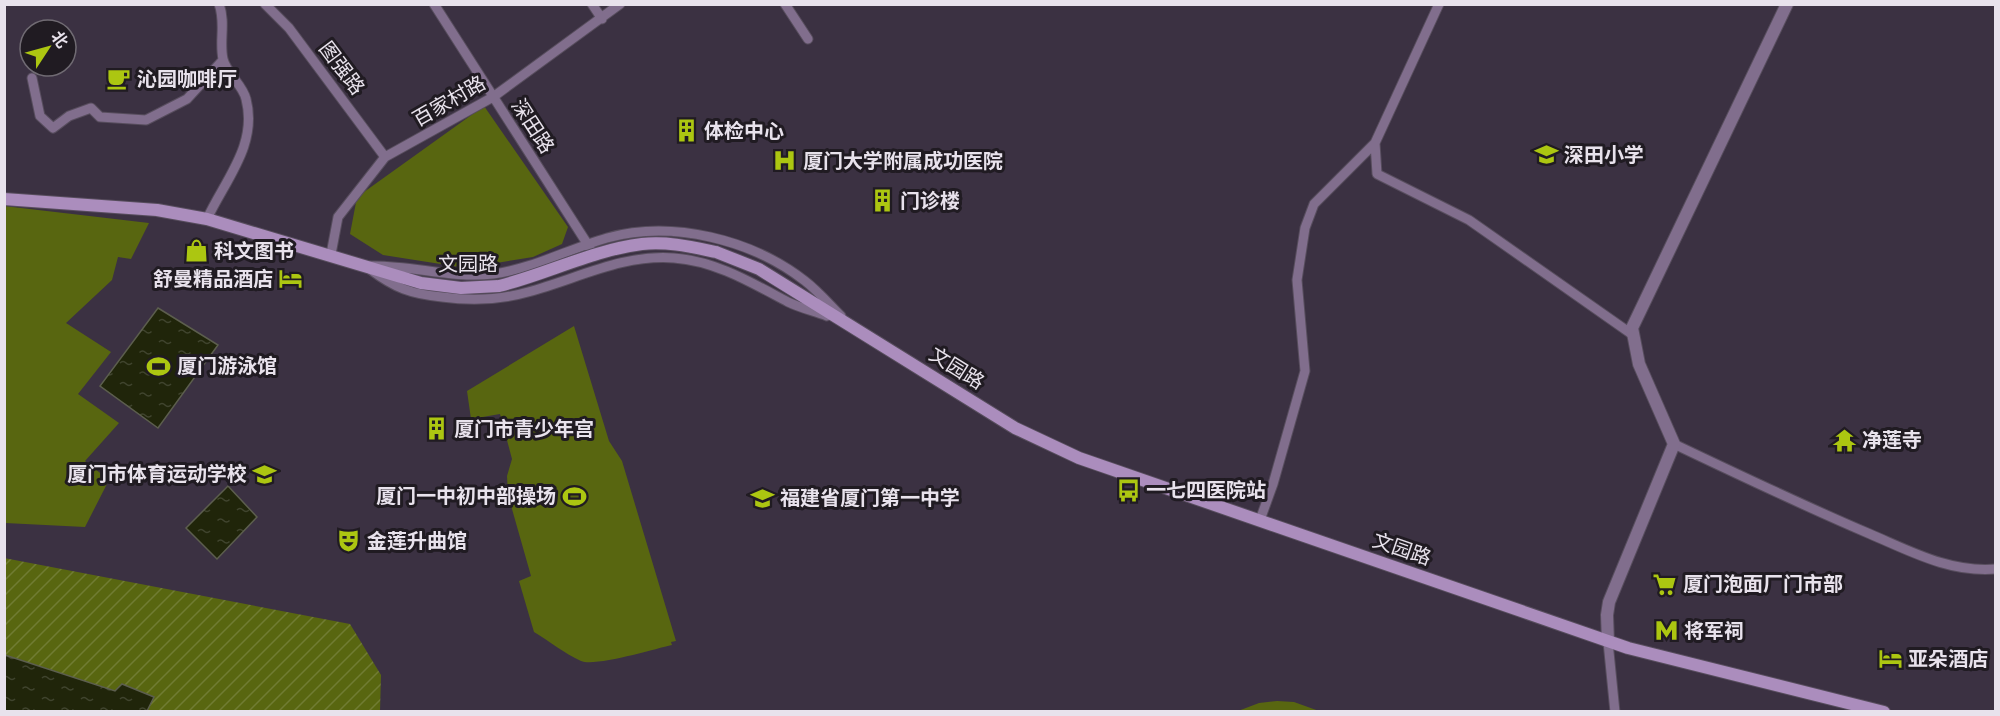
<svg xmlns="http://www.w3.org/2000/svg" width="2000" height="716" font-family="Spectral,'Noto Sans SC',serif">
	<defs>
		<pattern id="garden-furrows" width="10" height="10" patternUnits="userSpaceOnUse" patternTransform="scale(1.5)"><rect width="10" height="10" fill="#586610"/><path d="M-1 1l2-2M0 10L10 0M9 11l2-2" fill="none" stroke="#707c33"/></pattern>
		<pattern id="water-ripples" width="26" height="14" patternUnits="userSpaceOnUse" patternTransform="scale(1.5)"><rect width="26" height="14" fill="#20250a"/><path d="M2 4q2-2 4 0t4 0M15 11q2-2 4 0t4 0" fill="none" stroke="#40442e"/></pattern>
	</defs>
	<rect width="100%" height="100%" fill="#3b3142"/>
	<!-- park -->
	<path fill="#586610" d="M 484,106 L 568,227 L 562,244 L 533,257 L 466,268 L 383,255 L 350,234 L 357,197 Z
		M 4,206 L 149,223 L 131,259 L 118,257 L 112,280 L 66,323 L 111,352 L 78,394 L 119,423 L 85,461 L 109,480 L 85,527 L 5,523 Z
		M 574,326 L 609,441 L 622,461 L 676,641 L 671,642 L 672,645 C 654,649 595,667 581,661 C 565,654 549,641 534,632 L 519,581 L 531,576 L 508,495 L 507,476 L 512,459 L 500,414 L 471,419 L 467,391 Z
		M 1277,701 L 1294,702 L 1319,711 L 1238,711 L 1259,703 Z"/>
	<!-- garden -->
	<path fill="url(#garden-furrows)" d="M 4,558 L 350,624 L 381,675 L 380,711 L 5,711 Z"/>
	<!-- water -->
	<path fill="url(#water-ripples)" stroke="#5c5e4e" stroke-width="1.5" d="M 158,308 L 218,345 L 158,428 L 100,386 Z
		M 228,486 L 257,517 L 217,559 L 186,528 Z
		M 5,655 L 115,691 L 122,684 L 154,697 L 147,711 L 5,711 Z"/>
	<g fill="none" stroke-linecap="round" stroke-linejoin="round">
		<defs>
			<path id="minor" d="M 265,4 L 289,28 L 385,157
				M 434,4 L 590,248
				M 592,4 L 602,19
				M 785,4 L 808,39
				M 32,78 L 40,116 L 53,128 L 69,116 L 91,108 L 100,117 L 146,120 L 187,99 L 223,60
				M 1375,143 L 1377,174 L 1469,220 L 1633,335
				M 207,219 C 225,180 258,145 246,99 C 243,85 226,73 223,59 C 219,41 226,23 219,4
				M 331,254 L 338,217 L 385,157 L 493,97 L 620,4
				M 371,266 C 412,265 452,279 493,274 C 532,269 569,249 607,238 C 672,220 751,239 805,281 C 818,291 829,304 841,316
				M 371,270 C 395,288 411,294 442,297 C 471,301 500,300 528,292 C 577,279 622,254 674,258 C 716,261 752,283 788,302 C 800,308 814,311 827,316
				M 1674,444 C 1739,475 1804,506 1870,534 C 1910,551 1950,573 1996,569
				M 1260,520 L 1273,484 L 1305,371 L 1297,280 L 1305,228 L 1314,204 L 1375,143 L 1439,4
				M 1608,642 L 1615,712"/>
			<path id="tertiary" d="M 1608,642 L 1607,615 L 1609,602 L 1674,444 L 1639,364 L 1632,328 L 1787,4"/>
			<path id="secondary" d="M 4,199 L 157,210 L 207,219 L 421,283 L 461,288 L 499,286
				M 716,252 L 759,269 L 1015,428 L 1079,458 L 1628,648 L 1884,712"/>
		</defs>
		<!-- minor casing -->
		<use href="#minor" stroke="#574d5d" stroke-width="11"/>
		<!-- tertiary casing -->
		<use href="#tertiary" stroke="#574d5d" stroke-width="14"/>
		<!-- secondary casing -->
		<use href="#secondary" stroke="#574d5d" stroke-width="14"/>
		<!-- minor -->
		<use href="#minor" stroke="#816e8d" stroke-width="9"/>
		<!-- tertiary -->
		<use href="#tertiary" stroke="#816e8d" stroke-width="12"/>
		<!-- secondary -->
		<use href="#secondary" stroke="#ab8dbd" stroke-width="12"/>
		<defs>
			<path id="secondary-bridge" d="M 499,286 C 547,274 593,250 642,244 C 667,241 692,247 716,252"/>
		</defs>
		<!-- secondary-bridge casing -->
		<use href="#secondary-bridge" stroke="#574d5d" stroke-width="14" stroke-linecap="butt"/>
		<!-- secondary-bridge -->
		<use href="#secondary-bridge" stroke="#ab8dbd" stroke-width="12"/>
	</g>
	<!-- icons -->
	<defs>
		<symbol id="cafe-bare" viewBox="-9 -9 18 18"><path d="M-5.5-4.5H6V0H3Q3 3.5 0 3.5H-2.5Q-5.5 3.5-5.5 0ZM3-3.2v2h1.7v-2ZM-6 4.5H4V6H-6Z" fill="#acc611" stroke="#201b22" stroke-width="2.5" paint-order="stroke"/></symbol>
		<symbol id="building-bare" viewBox="-9 -9 18 18"><path d="M-4-6H4V6H1V3H-1V6H-4ZM-2.5-4.3h1.7v1.8h-1.7ZM.8-4.3h1.7v1.8H.8ZM-2.5-1h1.7V.8h-1.7ZM.8-1h1.7V.8H.8Z" fill="#acc611" stroke="#201b22" stroke-width="2.5" paint-order="stroke"/></symbol>
		<symbol id="school-bare" viewBox="-9 -9 18 18"><path d="M0-5L7-2L0 1L-7-2ZM-4 1L0 2.5L4 1V4Q0 6-4 4Z" fill="#acc611" stroke="#201b22" stroke-width="2.5" paint-order="stroke"/></symbol>
		<symbol id="hospital-bare" viewBox="-9 -9 18 18"><path d="M-5-5h3v3.5h4V-5h3V5h-3V1.5h-4V5h-3Z" fill="#acc611" stroke="#201b22" stroke-width="2.5" paint-order="stroke"/></symbol>
		<symbol id="shop-bare" viewBox="-9 -9 18 18"><path d="M-5-2.5h2.3a2.7 3.5 0 0 1 5.4 0H5L5.5 6h-11ZM-1.5-2.5h3a1.5 2.3 0 0 0-3 0Z" fill="#acc611" stroke="#201b22" stroke-width="2.5" paint-order="stroke"/></symbol>
		<symbol id="hotel-bare" viewBox="-9 -9 18 18"><path d="M-6-4.5h1.5V1H6V5H4.5V3h-9V5H-6ZM-4 0a1.8 1.8 0 1 1 3.6 0ZM.5 0V-2.5h3Q6-2.5 6 0Z" fill="#acc611" stroke="#201b22" stroke-width="2.5" paint-order="stroke"/></symbol>
		<symbol id="stadium-bare" viewBox="-9 -9 18 18"><path d="M0-5a6.5 5 0 1 0 0 10a6.5 5 0 1 0 0-10ZM-3.5-1.8h7v3.6h-7Z" fill="#acc611" stroke="#201b22" stroke-width="2.5" paint-order="stroke"/></symbol>
		<symbol id="temple-bare" viewBox="-9 -9 18 18"><path d="M0-6L5-2H3V0L6.5 2.5H4V6H1.5V3h-3V6H-4V2.5H-6.5L-3 0V-2H-5Z" fill="#acc611" stroke="#201b22" stroke-width="2.5" paint-order="stroke"/></symbol>
		<symbol id="bus-bare" viewBox="-9 -9 18 18"><path d="M-5-6H5V4H4V6H2V4H-2V6H-4V4H-5ZM-3.5-4V0h7V-4ZM-3.5 1.2v1.5H-2V1.2ZM2 1.2v1.5H3.5V1.2Z" fill="#acc611" stroke="#201b22" stroke-width="2.5" paint-order="stroke"/></symbol>
		<symbol id="theatre-bare" viewBox="-9 -9 18 18"><path d="M-5-5.5Q0-4 5-5.5V0Q5 5 0 6Q-5 5-5 0ZM-3.3-2.5H-1v1.5H-3.3ZM1-2.5H3.3v1.5H1ZM-2.8 1Q0 5.5 2.8 1Z" fill="#acc611" stroke="#201b22" stroke-width="2.5" paint-order="stroke"/></symbol>
		<symbol id="supermarket-bare" viewBox="-9 -9 18 18"><path d="M-6-5.5h2.5l.6 2H6L4.5 2H-2.5L-4.4-4H-6ZM-1.5 3.2a1.3 1.3 0 1 0 .1 0ZM3 3.2a1.3 1.3 0 1 0 .1 0Z" fill="#acc611" stroke="#201b22" stroke-width="2.5" paint-order="stroke"/></symbol>
		<symbol id="metro-bare" viewBox="-9 -9 18 18"><path d="M-5.5 5V-5H-3L0 0L3-5H5.5V5H3V-.5L0 4L-3-.5V5Z" fill="#acc611" stroke="#201b22" stroke-width="2.5" paint-order="stroke"/></symbol>
	</defs>
	<g fill-rule="evenodd">
		<use href="#cafe-bare" x="102" y="62" width="33" height="33"/>
		<use href="#building-bare" x="670" y="114" width="33" height="33"/>
		<use href="#school-bare" x="1530" y="138" width="33" height="33"/>
		<use href="#hospital-bare" x="768" y="144" width="33" height="33"/>
		<use href="#building-bare" x="866" y="184" width="33" height="33"/>
		<use href="#shop-bare" x="180" y="234" width="33" height="33"/>
		<use href="#hotel-bare" x="274" y="262" width="33" height="33"/>
		<use href="#stadium-bare" x="142" y="350" width="33" height="33"/>
		<use href="#building-bare" x="420" y="412" width="33" height="33"/>
		<use href="#temple-bare" x="1828" y="424" width="33" height="33"/>
		<use href="#school-bare" x="248" y="458" width="33" height="33"/>
		<use href="#bus-bare" x="1112" y="474" width="33" height="33"/>
		<use href="#stadium-bare" x="558" y="480" width="33" height="33"/>
		<use href="#school-bare" x="746" y="482" width="33" height="33"/>
		<use href="#theatre-bare" x="332" y="524" width="33" height="33"/>
		<use href="#supermarket-bare" x="1648" y="568" width="33" height="33"/>
		<use href="#metro-bare" x="1650" y="614" width="33" height="33"/>
		<use href="#hotel-bare" x="1874" y="642" width="33" height="33"/>
	</g>
	<g text-anchor="middle" stroke-width="6" stroke-linejoin="round" paint-order="stroke">
		<!-- street labels -->
		<g font-size="20" fill="#e8e2ec" stroke="#201b22">
			<text transform="translate(342 68) rotate(53)" y="7">图强路</text>
			<text transform="translate(449 101) rotate(-30)" y="7">百家村路</text>
			<text transform="translate(533 126) rotate(57)" y="7">深田路</text>
			<text x="468" y="271">文园路</text>
			<text transform="translate(957 368) rotate(32)" y="7">文园路</text>
			<text transform="translate(1402 549) rotate(19)" y="7">文园路</text>
		</g>
		<!-- poi labels -->
		<g font-size="20" font-weight="bold" fill="#e8e2ec" stroke="#201b22" text-anchor="start">
			<text x="137" y="86">沁园咖啡厅</text>
			<text x="704" y="138">体检中心</text>
			<text x="1564" y="162">深田小学</text>
			<text x="803" y="168">厦门大学附属成功医院</text>
			<text x="900" y="208">门诊楼</text>
			<text x="214" y="258">科文图书</text>
			<text x="273" y="286" text-anchor="end">舒曼精品酒店</text>
			<text x="177" y="373">厦门游泳馆</text>
			<text x="454" y="436">厦门市青少年宫</text>
			<text x="1862" y="447">净莲寺</text>
			<text x="247" y="481" text-anchor="end">厦门市体育运动学校</text>
			<text x="1146" y="497">一七四医院站</text>
			<text x="556" y="503" text-anchor="end">厦门一中初中部操场</text>
			<text x="780" y="505">福建省厦门第一中学</text>
			<text x="367" y="548">金莲升曲馆</text>
			<text x="1683" y="591">厦门泡面厂门市部</text>
			<text x="1684" y="638">将军祠</text>
			<text x="1908" y="666">亚朵酒店</text>
		</g>
	</g>
	<!-- border -->
	<rect width="2000" height="716" fill="none" stroke="#e8e2ec" stroke-width="12"/>
	<!-- north arrow -->
	<g transform="translate(48 48) rotate(54)"><circle r="28" fill="#201b22" stroke="#706b73" stroke-width="1.5"/>
	<path d="M0-4.5L10 22L0 15L-10 22Z" fill="#acc611"/>
	<text y="-9" font-size="16" font-weight="bold" text-anchor="middle" fill="#e8e2ec">北</text>
	</g>
</svg>
